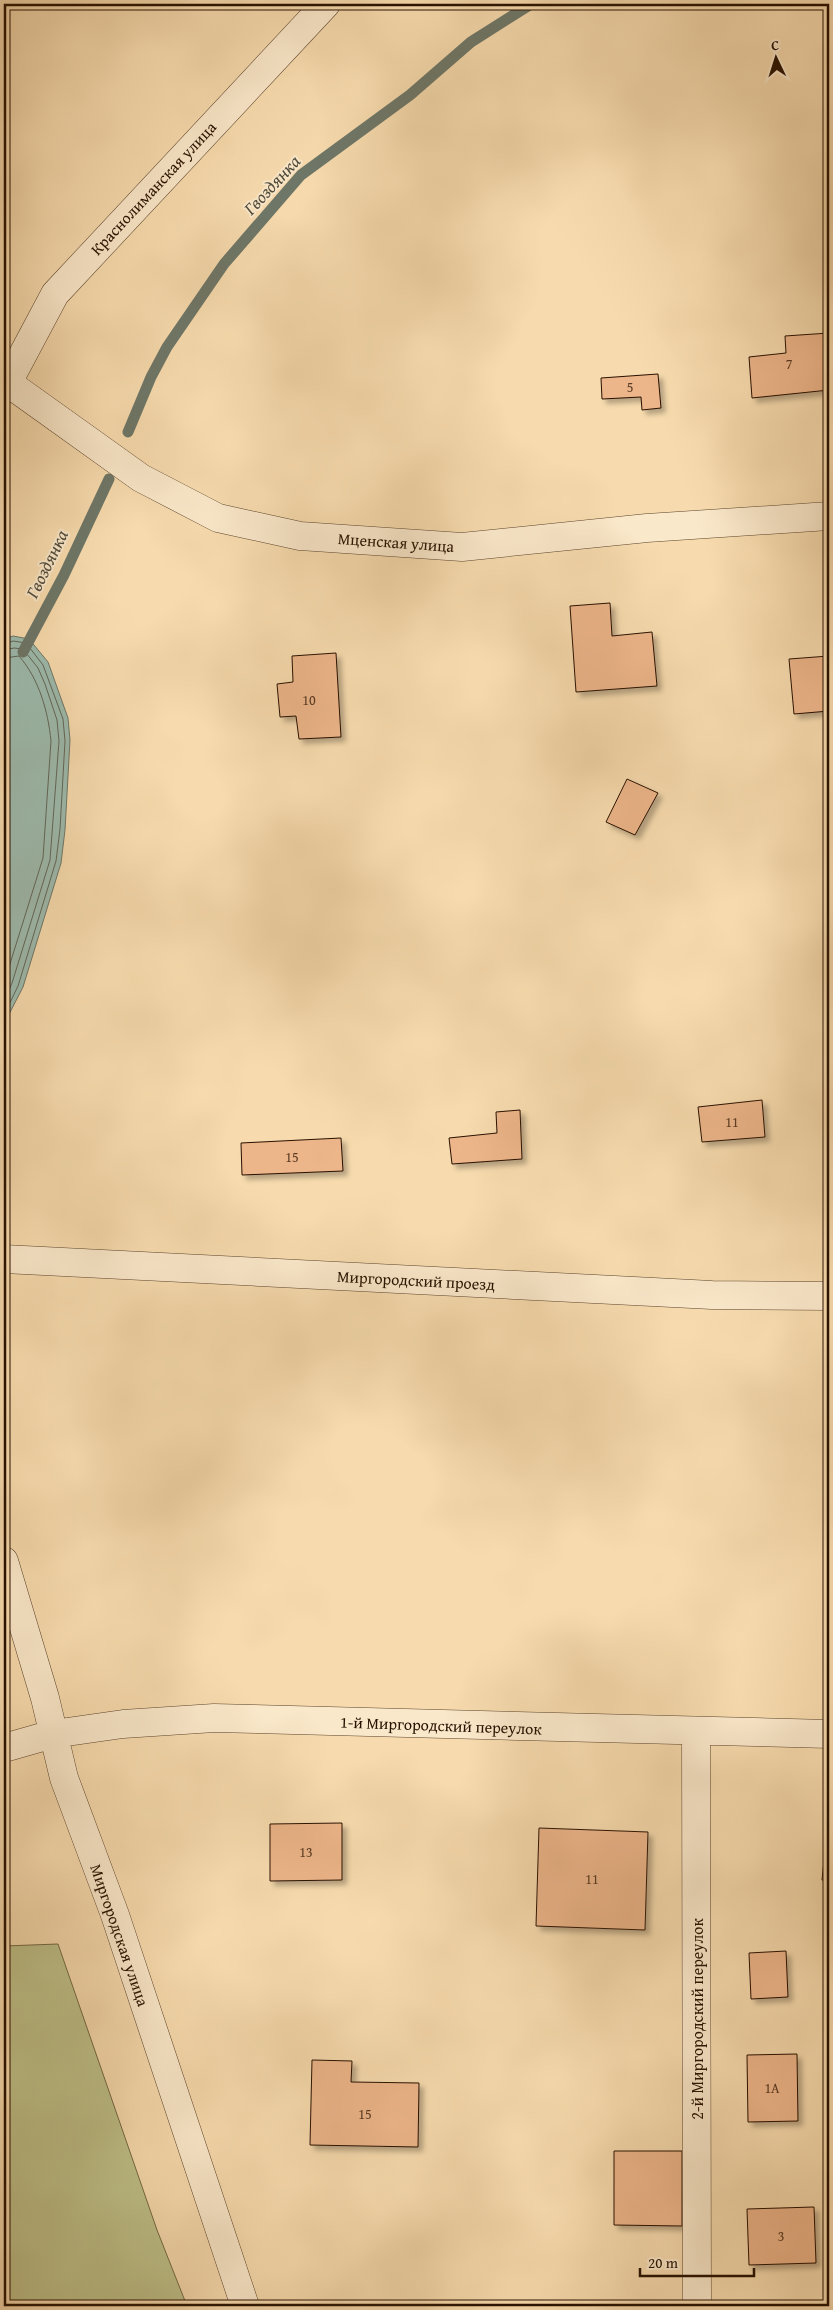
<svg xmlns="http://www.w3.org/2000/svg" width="833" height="2310" font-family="'Gentium Book Plus',serif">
	<defs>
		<filter id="shadow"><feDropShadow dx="4.5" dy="4.5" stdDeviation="2.5" flood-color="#0004"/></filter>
	</defs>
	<rect width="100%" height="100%" fill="#f7dbae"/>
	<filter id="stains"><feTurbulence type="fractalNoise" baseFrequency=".004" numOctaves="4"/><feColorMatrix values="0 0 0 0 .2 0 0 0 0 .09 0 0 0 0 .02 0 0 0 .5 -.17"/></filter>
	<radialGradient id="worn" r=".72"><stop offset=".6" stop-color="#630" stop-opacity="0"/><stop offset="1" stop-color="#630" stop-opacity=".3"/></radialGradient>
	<!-- green -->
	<path fill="#bec089" stroke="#736844" d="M 58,1944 L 157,2230 L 187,2306 L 4,2306 L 4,1946 Z"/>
	<!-- water -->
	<path fill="#9dbbae" stroke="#6e7768" d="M 13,636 L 29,639 L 48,662 L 68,718 L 70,740 L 65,830 L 61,863 L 23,987 L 4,1024 L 4,639 Z"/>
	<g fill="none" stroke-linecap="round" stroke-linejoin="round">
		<!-- shore -->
		<path stroke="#626657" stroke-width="1" d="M 4,644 L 13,641 L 26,643 L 43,665 L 63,719 L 65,741 L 60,829 L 56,861 L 18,986 L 4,1015
			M 4,650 L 14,648 L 23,649 L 38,668 L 45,684 L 57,720 L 59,741 L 50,860 L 12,983 L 4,1001
			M 4,658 L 19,656 C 39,679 48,711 51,741 L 43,858 L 4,983"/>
		<!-- stream -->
		<path stroke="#6e7768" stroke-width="11" d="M 128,432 L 151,377 L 167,347 L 224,264 L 301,175 L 410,95 L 471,42 L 531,4
			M 23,652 L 64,575 L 109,479"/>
	</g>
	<!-- building -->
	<path fill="#edb58a" stroke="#281100" filter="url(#shadow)" d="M 829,333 L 829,390 L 752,398 L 749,357 L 786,353 L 785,336 Z
		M 658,374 L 661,408 L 642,410 L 641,397 L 602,399 L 601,378 Z
		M 610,603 L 612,636 L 652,632 L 657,686 L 576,692 L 570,606 Z
		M 336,653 L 341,737 L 299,739 L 296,716 L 280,717 L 277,684 L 293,682 L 292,656 Z
		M 829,656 L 829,711 L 794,714 L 789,659 Z
		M 627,779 L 658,793 L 635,835 L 606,822 Z
		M 762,1100 L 765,1137 L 702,1142 L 698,1107 Z
		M 520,1110 L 522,1159 L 452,1164 L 449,1138 L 497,1133 L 496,1112 Z
		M 341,1138 L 343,1171 L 242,1175 L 241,1143 Z
		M 342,1823 L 342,1880 L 270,1881 L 270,1824 Z
		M 539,1828 L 648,1832 L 645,1930 L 536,1926 Z
		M 827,1831 L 829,1831 L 829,1881 L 822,1880 Z
		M 786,1951 L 788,1997 L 751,1999 L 749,1953 Z
		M 797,2054 L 798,2121 L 748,2122 L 747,2055 Z
		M 312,2060 L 352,2061 L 351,2082 L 419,2083 L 418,2147 L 310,2145 Z
		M 614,2151 L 682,2151 L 682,2226 L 614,2225 Z
		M 814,2207 L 816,2263 L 749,2265 L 747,2209 Z"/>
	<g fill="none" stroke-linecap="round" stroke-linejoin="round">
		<defs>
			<path id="minor" d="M 4,380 L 141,478 L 218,518 L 300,536 L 462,547 L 647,528 L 829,516
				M 4,390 L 55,294 L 326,4
				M 4,1259 L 712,1295 L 829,1296
				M 4,1561 L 45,1698 L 64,1778 L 115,1915 L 245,2306
				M 696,1732 L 697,2306
				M 4,1748 L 53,1734 L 123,1724 L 214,1718 L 829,1734"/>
		</defs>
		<!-- minor casing -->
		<use href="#minor" stroke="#5c442c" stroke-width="29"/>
		<!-- minor -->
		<use href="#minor" stroke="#fae8ca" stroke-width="28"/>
	</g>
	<g text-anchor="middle" stroke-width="4" stroke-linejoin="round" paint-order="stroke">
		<!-- number labels -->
		<g font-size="14" fill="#593a22">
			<text x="789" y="369">7</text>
			<text x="630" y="392">5</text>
			<text x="309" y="705">10</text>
			<text x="732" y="1127">11</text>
			<text x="292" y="1162">15</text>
			<text x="306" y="1857">13</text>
			<text x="592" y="1884">11</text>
			<text x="772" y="2093">1А</text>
			<text x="365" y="2119">15</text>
			<text x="781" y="2241">3</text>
		</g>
		<!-- street labels -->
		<g font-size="16" fill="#281100" stroke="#fae8ca">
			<text transform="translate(153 188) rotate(-47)" y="6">Краснолиманская улица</text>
			<text transform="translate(396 542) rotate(4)" y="6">Мценская улица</text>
			<text transform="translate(416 1280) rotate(3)" y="6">Миргородский проезд</text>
			<text transform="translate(441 1725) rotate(2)" y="6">1-й Миргородский переулок</text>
			<text transform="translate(120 1935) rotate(71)" y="6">Миргородская улица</text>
			<text transform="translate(697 2019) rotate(-90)" y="6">2-й Миргородский переулок</text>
		</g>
		<!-- water labels -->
		<g font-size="18" font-style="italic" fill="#514c3d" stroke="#fae8ca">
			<text transform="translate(272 185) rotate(-47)" y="6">Гвоздянка</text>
			<text transform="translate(47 564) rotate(-64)" y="6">Гвоздянка</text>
		</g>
	</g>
	<!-- margin -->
	<rect width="833" height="2310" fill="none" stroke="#f7dbae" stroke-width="20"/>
	<rect x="5" y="5" width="823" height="2300" fill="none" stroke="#281100" stroke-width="2.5"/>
	<rect x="10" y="10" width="813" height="2290" fill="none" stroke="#281100"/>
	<!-- north arrow -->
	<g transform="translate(776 58) rotate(356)" stroke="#fae8ca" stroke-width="4" paint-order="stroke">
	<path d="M0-4L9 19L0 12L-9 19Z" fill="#281100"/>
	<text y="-8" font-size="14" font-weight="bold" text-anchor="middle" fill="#281100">С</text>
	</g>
	<!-- scale -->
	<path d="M640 2268v8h114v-8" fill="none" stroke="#281100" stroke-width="2.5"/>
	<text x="648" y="2268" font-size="15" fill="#281100" stroke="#fae8ca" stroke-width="4" paint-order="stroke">20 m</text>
	<rect width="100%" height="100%" filter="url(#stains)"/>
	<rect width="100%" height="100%" fill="url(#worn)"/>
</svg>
